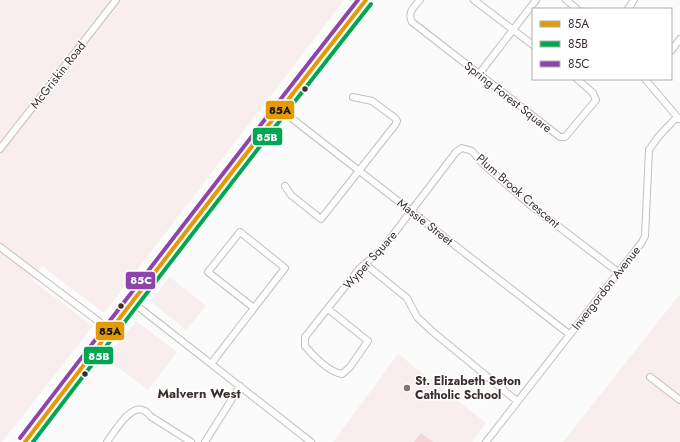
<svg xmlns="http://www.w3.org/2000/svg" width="680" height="442" font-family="Jost,sans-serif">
	<rect width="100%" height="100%" fill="#fbfbfb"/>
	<!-- built -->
	<path fill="#f7eeed" d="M 0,0 L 344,0 L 104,313 L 42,266 L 32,280 L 93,326 L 2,442 L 0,442 Z
		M 170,277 L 206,306 L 186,330 L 150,301 Z
		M 680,294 L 680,442 L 563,442 Z
		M 136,321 L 177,352 L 148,390 L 106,358 Z
		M 398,354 L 486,423 L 472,442 L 333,442 Z"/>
	<!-- green -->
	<path fill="#f4d8d6" d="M 421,433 L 433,442 L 414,442 Z"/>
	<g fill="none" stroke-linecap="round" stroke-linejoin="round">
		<defs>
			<path id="minor" d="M 420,0 C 414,7 407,13 412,22 L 560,137 L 565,137 L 596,100 L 593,93 L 577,79
				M 474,0 L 533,45
				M 566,0 L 577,9
				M 628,9 L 634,0
				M 671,51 L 680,39
				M 479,74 L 536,0
				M 645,79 L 679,119
				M 281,110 L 569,334
				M 0,149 L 116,0
				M 285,186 L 291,195 L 321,219 L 395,125 L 397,121 L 395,118 L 372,101 L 353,97
				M 0,247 L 110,330
				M 365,264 L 407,298 L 417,317 L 433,332 L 517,401
				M 132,302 L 311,442
				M 328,309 L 368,341 L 350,367 L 342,374 C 329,372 313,356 305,346 L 305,337 L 359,269 L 383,248 L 456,152 L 462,148 L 472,151 L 483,164 L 529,204 L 618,272
				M 212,363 L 217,356 L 285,268 L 240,232 L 208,272 L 254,308
				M 650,377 L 680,400
				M 107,442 C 115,431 135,395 150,416 L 191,442
				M 205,442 L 240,386
				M 486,442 L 642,242 L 645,236 L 649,150 L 658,137 L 677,117"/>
			<path id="major" d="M 25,442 L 90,357 L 99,343 L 165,261 L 260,135 L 366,0"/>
		</defs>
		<!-- minor casing -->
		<use href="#minor" stroke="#c4bfbe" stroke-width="8"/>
		<!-- major casing -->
		<use href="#major" stroke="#dad8d8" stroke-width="10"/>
		<!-- minor -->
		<use href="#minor" stroke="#fefefe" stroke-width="6"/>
		<!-- major -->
		<use href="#major" stroke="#d6e3e1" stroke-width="8"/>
		<defs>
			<path id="bus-1" d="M 25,442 C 138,294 251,146 366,0"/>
			<path id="bus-2" d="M 33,442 C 145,295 257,149 371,4"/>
			<path id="bus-3" d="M 20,438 C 132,292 244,145 358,0"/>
		</defs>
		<!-- bus-1 casing -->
		<use href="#bus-1" stroke="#fff" stroke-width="7"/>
		<!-- bus-2 casing -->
		<use href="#bus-2" stroke="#fff" stroke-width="7"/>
		<!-- bus-3 casing -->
		<use href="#bus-3" stroke="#fff" stroke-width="7"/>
		<!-- bus-1 -->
		<use href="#bus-1" stroke="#e49a05" stroke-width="4"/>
		<!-- bus-2 -->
		<use href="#bus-2" stroke="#00a651" stroke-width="4"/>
		<!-- bus-3 -->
		<use href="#bus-3" stroke="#8e44ad" stroke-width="4"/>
	</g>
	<!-- markers -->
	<g fill="#3b2f2e" stroke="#fff" stroke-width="1.5">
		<circle cx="305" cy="89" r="3.5"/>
		<circle cx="121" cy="306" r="3.5"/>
		<circle cx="85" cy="374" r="3.5"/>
	</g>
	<circle fill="#7e7676" stroke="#fff" stroke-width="1.5" cx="407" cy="388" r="4"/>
	<g text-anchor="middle" stroke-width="3" stroke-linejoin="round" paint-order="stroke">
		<!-- street labels -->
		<g font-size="12" fill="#3b2f2e" stroke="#fff">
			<text transform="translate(58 75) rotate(-52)" y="4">McGriskin Road</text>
			<text transform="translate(508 97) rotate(38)" y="4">Spring Forest Square</text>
			<text transform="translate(518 191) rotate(41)" y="4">Plum Brook Crescent</text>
			<text transform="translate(425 222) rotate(38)" y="4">Massie Street</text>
			<text transform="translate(370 260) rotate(-48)" y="4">Wyper Square</text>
			<text transform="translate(606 288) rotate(-52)" y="4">Invergordon Avenue</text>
		</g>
		<!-- poi labels -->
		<g font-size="12" font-weight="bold" fill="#3b2f2e" stroke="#fff" text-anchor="start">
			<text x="415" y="385">St. Elizabeth Seton<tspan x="415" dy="14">Catholic School</tspan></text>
		</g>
		<!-- neighbourhood labels -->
		<g font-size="13" font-weight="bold" fill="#3b2f2e" stroke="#fff">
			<text x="199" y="398">Malvern West</text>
		</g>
	</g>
	<g stroke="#fff" stroke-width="1.5">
		<rect x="265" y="100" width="30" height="20" rx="4" fill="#e49a05"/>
		<rect x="252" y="127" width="31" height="19" rx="4" fill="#00a651"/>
		<rect x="125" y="271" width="31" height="19" rx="4" fill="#8e44ad"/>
		<rect x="95" y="321" width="30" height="20" rx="4" fill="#e49a05"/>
		<rect x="83" y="346" width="31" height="19" rx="4" fill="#00a651"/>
	</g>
	<g font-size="11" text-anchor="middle" font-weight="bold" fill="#fff">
		<text x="267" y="141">85B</text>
		<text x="141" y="284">85C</text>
		<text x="99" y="360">85B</text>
	</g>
	<g font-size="11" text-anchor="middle" font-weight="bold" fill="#111">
		<text x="280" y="114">85A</text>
		<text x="110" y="335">85A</text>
	</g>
	<!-- legend -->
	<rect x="532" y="8" width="140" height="72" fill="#ffffff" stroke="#b1acab"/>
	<rect x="540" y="21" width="20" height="6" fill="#e49a05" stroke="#b1acab"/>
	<text x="568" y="28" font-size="12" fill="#3b2f2e">85A</text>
	<rect x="540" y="41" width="20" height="6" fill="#00a651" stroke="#b1acab"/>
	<text x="568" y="48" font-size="12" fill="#3b2f2e">85B</text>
	<rect x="540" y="61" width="20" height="6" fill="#8e44ad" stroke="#b1acab"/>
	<text x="568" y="68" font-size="12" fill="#3b2f2e">85C</text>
</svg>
